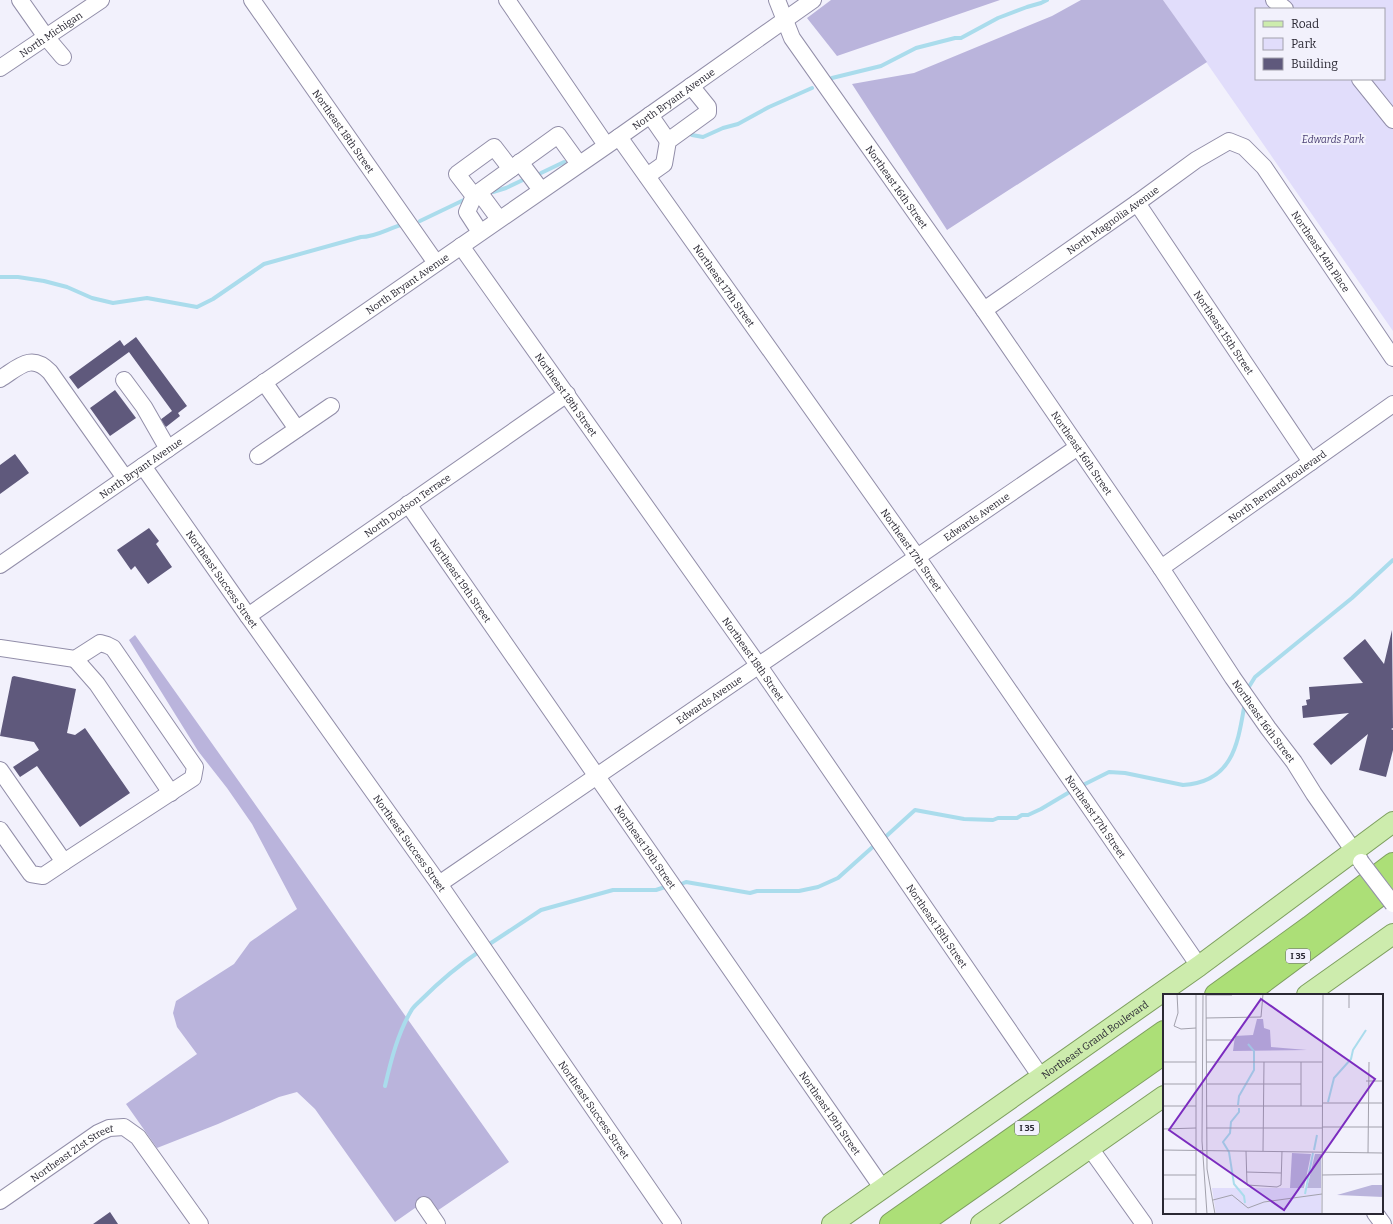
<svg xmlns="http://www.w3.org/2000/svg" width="1393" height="1224" font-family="Bitter,serif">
	<rect width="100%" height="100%" fill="#f2f1fc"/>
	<!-- green -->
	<path fill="#e1ddfb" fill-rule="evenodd" d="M 1163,0 L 1393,0 L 1393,331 ZM 1256,9 L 1384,9 L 1384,79 L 1256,79 Z"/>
	<!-- forest -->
	<path fill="#bab4dc" d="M 831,0 L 1000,0 L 837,56 L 807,18 Z
		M 1081,0 L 1163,0 L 1207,62 L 947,230 L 852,84 L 914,73 L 1052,16 Z
		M 135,635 L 509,1162 L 437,1211 L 415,1208 L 395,1222 L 315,1109 L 297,1092 L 279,1097 L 218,1124 L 157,1148 L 126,1104 L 197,1054 L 177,1027 L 173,1013 L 176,1001 L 234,964 L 250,942 L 297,909 L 252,824 L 227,788 L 198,751 L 129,640 Z"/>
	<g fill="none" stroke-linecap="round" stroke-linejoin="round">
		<!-- stream -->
		<path stroke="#aadcec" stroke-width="4" d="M 832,78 L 881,66 L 916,48 L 955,38 L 961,38 L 998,18 L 1027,7 L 1041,3 L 1047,0
			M 692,135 L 703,137 L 723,128 L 738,124 L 769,107 L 812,88
			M 541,173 L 564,162
			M 493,192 L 506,188 L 527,178
			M 420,221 L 468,198
			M 0,277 L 18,277 L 44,281 L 67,287 L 92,298 L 113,303 L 147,298 L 197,307 L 213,299 L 264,264 L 361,237 C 377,237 390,227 405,224
			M 1247,690 L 1255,677 L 1352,598 L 1393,560
			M 1079,787 L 1109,772 L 1125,773 L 1183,785 C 1234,782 1238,742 1245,702
			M 882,840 L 915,810 L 964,819 L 993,820 L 998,818 L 1017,818 L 1022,815 L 1028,815 L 1041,809 L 1073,790
			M 676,885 L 679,885 L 686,882 L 750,893 L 757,891 L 799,891 L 818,887 L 838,878 L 876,844
			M 485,947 L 541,910 L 613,890 L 656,890 L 668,886
			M 385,1086 C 391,1060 398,1033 411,1011 C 413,1007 418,1003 421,1000 C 439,982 459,965 480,951"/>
	</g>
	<!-- building -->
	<path fill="#5f597c" d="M 136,337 L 187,406 L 178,413 L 180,416 L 166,427 L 160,420 L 172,411 L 129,352 L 78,389 L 69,377 L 120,340 L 124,346 Z
		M 115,390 L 136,418 L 110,436 L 90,408 Z
		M 15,454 L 29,473 L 0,494 L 0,465 Z
		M 149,528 L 159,541 L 156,544 L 172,567 L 148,584 L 135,566 L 131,570 L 117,550 Z
		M 1392,630 L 1393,728 L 1391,729 L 1393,730 L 1393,750 L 1386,777 L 1359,770 L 1368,734 L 1331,765 L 1313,744 L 1349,713 L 1303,718 L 1302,706 L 1307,705 L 1306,700 L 1310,699 L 1309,687 L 1363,683 L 1343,658 L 1365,639 L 1384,664 Z
		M 14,676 L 76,689 L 67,733 L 75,735 L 85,728 L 130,793 L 80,827 L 37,766 L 20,777 L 13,767 L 39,750 L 34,742 L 0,736 L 12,677 Z
		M 110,1212 L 118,1224 L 93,1224 Z"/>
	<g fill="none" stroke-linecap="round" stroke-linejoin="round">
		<defs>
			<g id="minor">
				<path d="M 20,0 L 46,37 L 63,57"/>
				<path id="s1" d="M 252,0 L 436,263"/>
				<path d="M 507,0 L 606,145"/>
				<path id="s2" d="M 777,0 L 792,38 L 984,310 L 1161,568 L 1233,678 L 1268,728 L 1294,762 L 1314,794 L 1360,860"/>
				<path d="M 1274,0 L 1285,9"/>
				<path id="s3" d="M 0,68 L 101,0"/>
				<path d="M 1360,79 L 1393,120"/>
				<path d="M 650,115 L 668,141"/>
				<path id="s4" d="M 619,137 L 917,557 L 1199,966"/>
				<path d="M 520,162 L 541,190"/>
				<path d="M 647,176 L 664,164 L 668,141 L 708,112 L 708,107 L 691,86"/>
				<path d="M 479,192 L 558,135 L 579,164"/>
				<path d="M 474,196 L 457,174 L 494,147 L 511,169"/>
				<path id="s5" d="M 1137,203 L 1311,462"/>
				<path d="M 480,232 L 467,212 L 474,196 L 479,192 L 499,219"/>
				<path id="s6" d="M 461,246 L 759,666 L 1041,1077"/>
				<path id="s7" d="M 984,310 L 1137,203 L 1196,160 L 1229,141 L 1244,147 L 1264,167 L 1393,358"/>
				<path d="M 0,379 C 18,368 31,352 50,372 L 125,478"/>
				<path d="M 124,380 L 144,407 L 168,449"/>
				<path d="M 264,382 L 297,429"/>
				<path d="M 258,456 L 331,406"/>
				<path id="s8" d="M 143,466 L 248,616 L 439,884 L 673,1224"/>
				<path id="s9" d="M 408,504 L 883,1189"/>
				<path id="s10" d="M 0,565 L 619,137 L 813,0"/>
				<path id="s11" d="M 1161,568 L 1393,404"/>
				<path id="s12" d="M 248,616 L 567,394"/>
				<path d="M 0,648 L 75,659 L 100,643 L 107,645 L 113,648 L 195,767 L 193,778 L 64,862 L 0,770"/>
				<path d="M 75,659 L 97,684 L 171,793"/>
				<path d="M 0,830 L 31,874 L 43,876 L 64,862"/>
				<path id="s13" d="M 439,884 L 1078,447"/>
				<path d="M 1090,1148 L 1144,1224"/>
				<path id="s14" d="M 0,1201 L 98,1133 L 109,1128 L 124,1127 L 138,1137 L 200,1224"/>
				<path d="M 424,1205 L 437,1224"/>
				<path d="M 1375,1213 L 1383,1224"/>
			</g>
			<g id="major">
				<path d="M 1307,995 L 1393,934"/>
				<path id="s15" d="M 832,1224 L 1199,966 L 1393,822"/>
				<path d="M 981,1224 L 1164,1096"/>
			</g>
			<path id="highway" d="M 1216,995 L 1310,927 L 1393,864
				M 1245,995 L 1393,885
				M 891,1224 L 1164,1032
				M 920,1224 L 1164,1053"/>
		</defs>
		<!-- minor casing -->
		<use href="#minor" stroke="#928ea9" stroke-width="18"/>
		<!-- major casing -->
		<use href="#major" stroke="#7e9f5f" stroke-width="22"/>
		<!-- highway casing -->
		<use href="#highway" stroke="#7e9f5f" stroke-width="24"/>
		<!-- minor -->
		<use href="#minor" stroke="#fff" stroke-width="16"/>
		<!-- major -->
		<use href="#major" stroke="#cdecad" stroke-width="20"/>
		<!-- highway -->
		<use href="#highway" stroke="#acdf77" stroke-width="22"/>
		<defs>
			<path id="minor-bridge" d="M 1361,862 L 1393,904"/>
		</defs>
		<!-- minor-bridge casing -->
		<use href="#minor-bridge" stroke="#928ea9" stroke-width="18" stroke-linecap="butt"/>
		<!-- minor-bridge -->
		<use href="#minor-bridge" stroke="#fff" stroke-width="16"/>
	</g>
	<g text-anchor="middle" stroke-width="4" stroke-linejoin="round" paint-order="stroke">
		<!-- shield labels -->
		<g fill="#f2f1fc" stroke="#66646f" stroke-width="1">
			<rect x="1286" y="949" width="24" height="14" rx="3"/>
			<rect x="1015" y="1121" width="24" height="14" rx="3"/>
		</g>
		<g font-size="9" font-weight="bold" fill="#2a2833">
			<text x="1298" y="959">I 35</text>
			<text x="1027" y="1131">I 35</text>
		</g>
		<!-- street labels -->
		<g font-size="10" fill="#2a2833" stroke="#f2f1fc">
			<text dy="4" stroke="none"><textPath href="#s3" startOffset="61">North Michigan</textPath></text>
			<text dy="4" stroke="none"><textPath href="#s10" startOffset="819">North Bryant Avenue</textPath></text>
			<text dy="4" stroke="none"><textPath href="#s1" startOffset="160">Northeast 18th Street</textPath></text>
			<text dy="4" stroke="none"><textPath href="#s2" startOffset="223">Northeast 16th Street</textPath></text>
			<text dy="4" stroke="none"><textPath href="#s7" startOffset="157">North Magnolia Avenue</textPath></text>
			<text dy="4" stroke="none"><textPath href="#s7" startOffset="444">Northeast 14th Place</textPath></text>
			<text dy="4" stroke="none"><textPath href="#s10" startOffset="495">North Bryant Avenue</textPath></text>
			<text dy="4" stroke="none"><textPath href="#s4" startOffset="182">Northeast 17th Street</textPath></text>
			<text dy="4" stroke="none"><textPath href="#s5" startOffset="156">Northeast 15th Street</textPath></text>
			<text dy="4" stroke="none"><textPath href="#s6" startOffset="182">Northeast 18th Street</textPath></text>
			<text dy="4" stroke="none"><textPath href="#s2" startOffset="547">Northeast 16th Street</textPath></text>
			<text dy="4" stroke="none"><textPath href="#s10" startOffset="171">North Bryant Avenue</textPath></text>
			<text dy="4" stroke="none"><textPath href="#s11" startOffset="142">North Bernard Boulevard</textPath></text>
			<text dy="4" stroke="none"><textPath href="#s12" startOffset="194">North Dodson Terrace</textPath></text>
			<text dy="4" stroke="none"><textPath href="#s13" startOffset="651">Edwards Avenue</textPath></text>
			<text dy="4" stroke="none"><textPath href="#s4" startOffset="506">Northeast 17th Street</textPath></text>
			<text dy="4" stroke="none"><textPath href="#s8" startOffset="138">Northeast Success Street</textPath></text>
			<text dy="4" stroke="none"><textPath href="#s9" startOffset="93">Northeast 19th Street</textPath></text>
			<text dy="4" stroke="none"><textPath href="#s6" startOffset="506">Northeast 18th Street</textPath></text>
			<text dy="4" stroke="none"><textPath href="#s13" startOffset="327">Edwards Avenue</textPath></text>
			<text dy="4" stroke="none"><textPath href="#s2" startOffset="871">Northeast 16th Street</textPath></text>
			<text dy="4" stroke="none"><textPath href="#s4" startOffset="830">Northeast 17th Street</textPath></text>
			<text dy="4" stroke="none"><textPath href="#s8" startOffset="462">Northeast Success Street</textPath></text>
			<text dy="4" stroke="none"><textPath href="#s9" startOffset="417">Northeast 19th Street</textPath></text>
			<text dy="4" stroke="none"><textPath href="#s6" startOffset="830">Northeast 18th Street</textPath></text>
			<text dy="4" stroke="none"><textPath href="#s15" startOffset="321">Northeast Grand Boulevard</textPath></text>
			<text dy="4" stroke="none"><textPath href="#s8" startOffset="786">Northeast Success Street</textPath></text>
			<text dy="4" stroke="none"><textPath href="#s9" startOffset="741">Northeast 19th Street</textPath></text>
			<text dy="4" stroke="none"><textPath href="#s14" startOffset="87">Northeast 21st Street</textPath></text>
		</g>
		<!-- park labels -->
		<g font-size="10" font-style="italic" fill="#4c4175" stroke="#f2f1fc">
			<text x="1333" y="143">Edwards Park</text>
		</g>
	</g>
	<!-- overview -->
	<g transform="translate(1163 994)">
		<rect width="220" height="220" fill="#f2f1fc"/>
		<path d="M 49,194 L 158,194 L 158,220 L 53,220 Z" fill="#e1ddfb"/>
		<path d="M 94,25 L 100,25 L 101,34 L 107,36 L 108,53 L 144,56 L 70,57 L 72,42 L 90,41 ZM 129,159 L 148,160 L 141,194 L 127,194 ZM 152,160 L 158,160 L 158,194 L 144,194 ZM 209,191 L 220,191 L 220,203 L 174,201 Z" fill="#bab4dc"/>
		<path fill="none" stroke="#aadcec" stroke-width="2" d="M 165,108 L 171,84 L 188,65 L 190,56 L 203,36M 75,111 L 76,102 L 91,76 L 91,57 L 85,50M 76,114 L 76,118 L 68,128 L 67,139 L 60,148 L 66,158 L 71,190 L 81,202 L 82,209M 151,156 L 154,141M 142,200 L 150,159"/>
		<path fill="none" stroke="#a2a1ac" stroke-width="1" d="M 14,0 L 15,19 L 11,32 L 18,35 L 33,34M 33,0 L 33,220M 40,0 L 39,147 L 44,220M 43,0 L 44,175 L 52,220M 43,1 L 69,1M 186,14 L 186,0M 43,24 L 98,23 L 100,0M 43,46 L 71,46M 0,68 L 33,68M 43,68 L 159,68M 203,87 L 220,87M 0,90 L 33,90M 43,90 L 138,90M 159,109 L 220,109M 0,112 L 33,112M 43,112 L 159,112M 138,112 L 138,68M 159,133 L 220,133M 43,134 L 159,134M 0,135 L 33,134M 0,156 L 220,159M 83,157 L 84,191 L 114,193 L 118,191 L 119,157M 100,157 L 101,68M 205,159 L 206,68M 83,178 L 118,179M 0,181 L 33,181M 159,181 L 220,180M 0,205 L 33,205M 50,206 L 69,201 L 85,214 L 101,208 L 159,200M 159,220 L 160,0"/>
		<path fill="#7b2cbf" fill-opacity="0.15" stroke="#7b2cbf" stroke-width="2" d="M 98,5 L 212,85 L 121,216 L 6,136 Z"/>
		<rect width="220" height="220" fill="none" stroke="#2a2833" stroke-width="2"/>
	</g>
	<!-- legend -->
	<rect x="1255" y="8" width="130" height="72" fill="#f2f1fc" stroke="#a2a1ac"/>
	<rect x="1263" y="21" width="20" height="6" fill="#cdecad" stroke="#a2a1ac"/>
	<text x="1291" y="28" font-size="12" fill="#2a2833">Road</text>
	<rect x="1263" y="38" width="20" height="12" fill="#e1ddfb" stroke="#a2a1ac"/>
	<text x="1291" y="48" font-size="12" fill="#2a2833">Park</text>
	<rect x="1263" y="58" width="20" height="12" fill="#5f597c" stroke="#a2a1ac"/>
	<text x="1291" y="68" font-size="12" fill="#2a2833">Building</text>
</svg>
